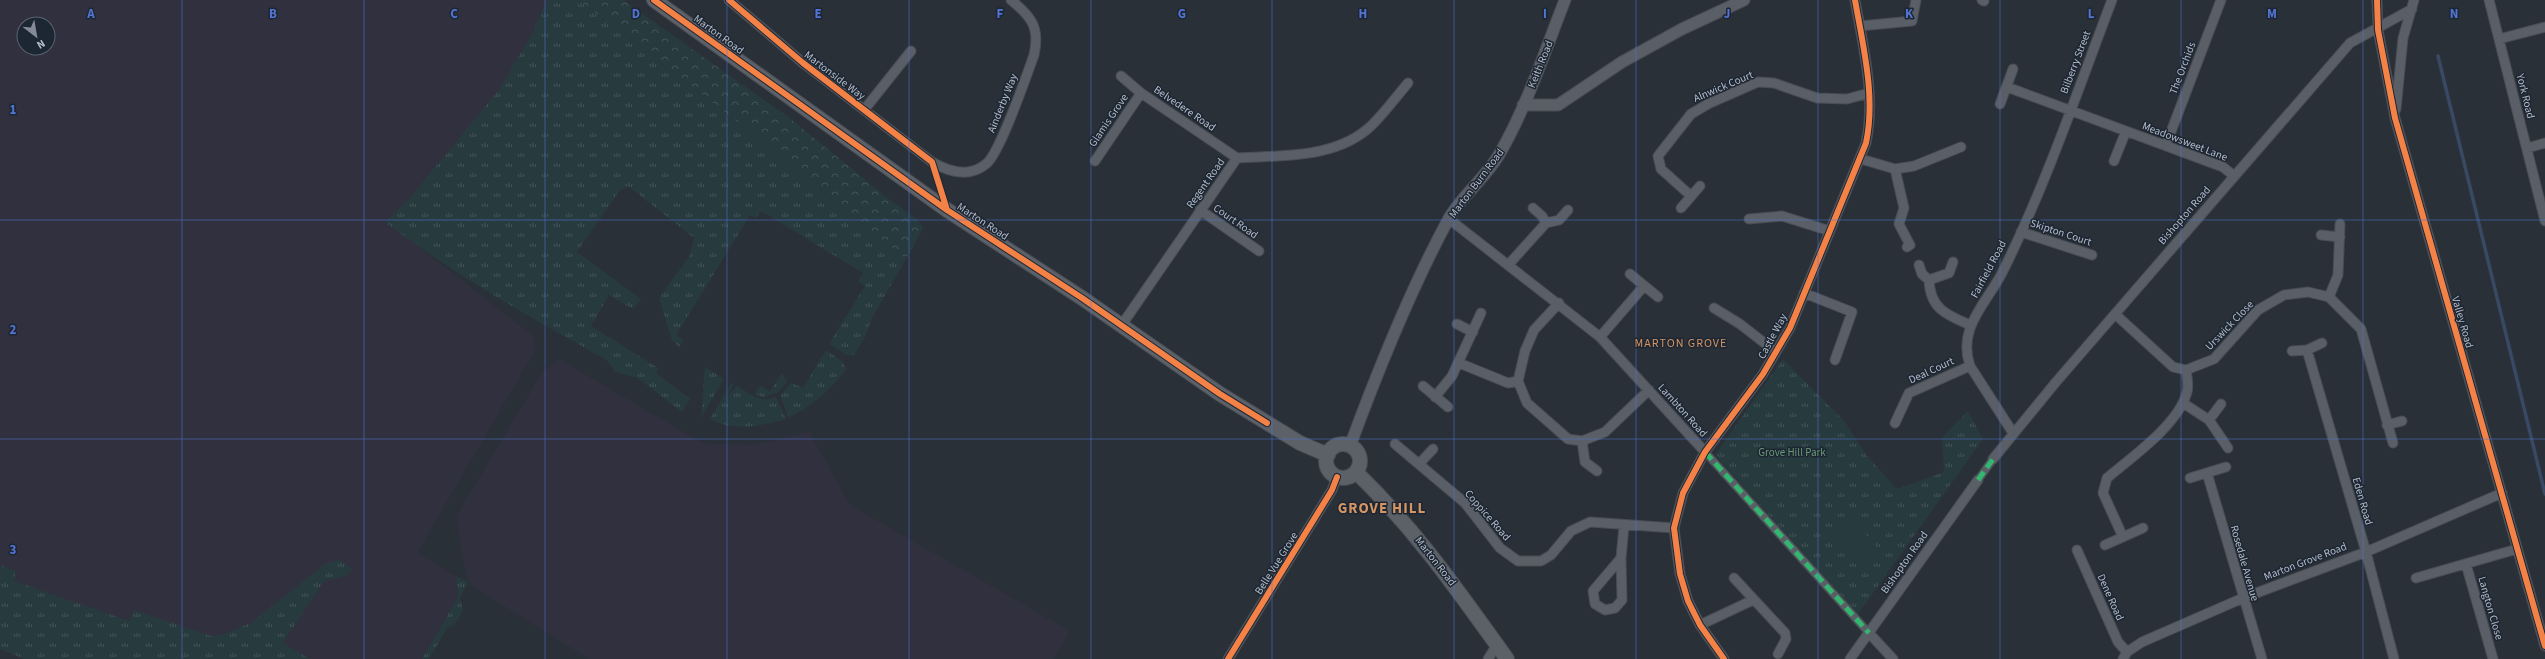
<svg xmlns="http://www.w3.org/2000/svg" width="2545" height="659" font-family="'Source Sans 3',sans-serif">
	<defs>
		<pattern id="grass-tufts" width="24" height="20" patternUnits="userSpaceOnUse"><rect width="24" height="20" fill="#273a3e"/><path d="M3 7l-1-3M5 7V3M7 7l1-3M15 17l-1-3M17 17v-4M19 17l1-3" fill="none" stroke="#445559"/></pattern>
		<pattern id="forest-crowns" width="20" height="18" patternUnits="userSpaceOnUse"><rect width="20" height="18" fill="#273a3e"/><path d="M2 6a3 3 0 1 1 6 0M12 15a3 3 0 1 1 6 0" fill="none" stroke="#445559"/></pattern>
	</defs>
	<rect width="100%" height="100%" fill="#2a3038"/>
	<!-- medical -->
	<path fill="#31303e" fill-rule="evenodd" d="M 0,0 L 566,0 L 424,251 L 532,335 L 536,349 L 417,553 L 456,576 L 458,597 L 422,659 L 37,659 L 0,643 ZM 24,24 L 48,24 L 48,48 L 24,48 Z
		M 559,359 L 702,443 L 753,445 L 809,432 L 850,505 L 1070,631 L 1053,659 L 589,659 L 469,584 L 461,550 L 457,515 L 541,374 Z"/>
	<!-- grass -->
	<path fill="url(#grass-tufts)" d="M 547,0 L 579,0 L 751,132 L 906,259 L 872,318 L 865,337 L 854,355 L 847,355 L 829,344 L 865,286 L 858,281 L 863,273 L 761,211 L 756,218 L 750,215 L 676,335 L 683,340 L 679,347 L 672,340 L 659,298 L 689,257 L 694,238 L 628,186 L 619,191 L 577,252 L 641,299 L 633,309 L 609,295 L 591,326 L 658,368 L 656,373 L 690,399 L 682,412 L 638,378 L 615,372 L 607,360 C 531,318 455,275 385,222 L 408,200 L 498,91 L 533,32 Z
		M 826,350 L 843,362 L 846,369 C 830,391 813,405 789,418 L 780,396 L 791,383 L 803,388 Z
		M 1783,359 L 1845,422 L 1866,455 L 1897,489 L 1944,472 L 1942,438 L 1968,411 L 1983,439 L 1858,614 L 1715,455 Z
		M 705,367 L 724,379 L 701,418 Z
		M 781,374 L 787,381 L 778,392 L 763,397 L 755,394 L 760,386 L 770,392 Z
		M 731,383 L 734,384 L 726,398 L 737,386 C 751,394 760,404 776,397 L 786,419 C 760,426 735,432 710,419 Z
		M 340,560 L 353,569 C 346,578 336,578 325,580 L 283,643 L 310,659 L 24,659 L 0,649 L 0,565 L 16,571 L 14,581 L 129,621 L 134,610 L 211,636 L 224,634 L 251,623 L 326,563 Z
		M 456,576 L 468,582 L 460,597 L 463,611 L 454,625 L 447,628 L 429,659 L 422,659 L 458,597 Z"/>
	<!-- forest -->
	<path fill="url(#forest-crowns)" d="M 579,0 L 623,0 L 791,119 L 886,197 L 917,219 L 923,228 L 906,259 L 751,132 Z"/>
	<!-- pitch -->
	<path fill="#273a3e" d="M 1849,515 L 1881,552 L 1863,568 L 1831,533 Z"/>
	<g fill="none" stroke-linecap="round" stroke-linejoin="round">
		<!-- stream -->
		<path stroke="#384963" stroke-width="3.5" d="M 2438,56 L 2545,494"/>
		<defs>
			<path id="pedestrian" d="M 1705,452 L 1869,633
				M 1978,480 L 1993,459"/>
			<path id="minor" d="M 729,0 L 803,63 L 932,162 C 949,172 969,178 986,164 C 1000,153 1026,77 1034,55 C 1040,28 1032,17 1011,0
				M 1982,0 L 1984,1
				M 2377,0 L 2378,30 L 2395,118 L 2545,646
				M 2489,0 L 2545,221
				M 1860,26 L 1912,21 L 1916,0
				M 2499,39 L 2545,27
				M 1121,76 L 1141,93 L 1237,158
				M 2007,87 L 2223,167 L 2234,176
				M 2000,104 L 2013,69
				M 2396,109 L 2403,38 L 2414,0
				M 864,110 L 911,51
				M 2166,145 L 2221,0
				M 2527,148 L 2545,143
				M 1861,159 L 1895,169 L 1904,208 L 1899,224 L 1910,245 L 1907,247
				M 1095,161 L 1141,93
				M 2114,161 L 2126,131
				M 1895,169 L 1914,166 L 1961,147
				M 1691,196 L 1661,169 L 1658,156 L 1691,114 L 1708,104 L 1758,82 L 1774,83 L 1817,98 L 1847,99 L 1869,93
				M 1533,208 L 1542,216 L 1546,223
				M 1681,208 L 1700,186
				M 1200,210 L 1259,251
				M 1449,219 L 1600,337 L 1705,452
				M 1749,219 L 1782,216 L 1830,231
				M 2021,232 L 2092,255
				M 2321,235 L 2340,237
				M 1509,264 L 1546,223 L 1559,220 L 1568,210
				M 1919,265 L 1922,274 L 1929,280 C 1930,309 1947,315 1970,325
				M 1630,274 L 1658,297
				M 1929,280 L 1949,273 L 1953,262
				M 1804,293 L 1852,312 L 1835,360
				M 2329,297 L 2338,275 L 2340,224
				M 1559,303 L 1534,330 L 1525,351 L 1518,381 L 1527,403 L 1568,439 L 1582,441 L 1605,432 L 1649,390
				M 1714,308 L 1740,324 L 1776,352
				M 2115,314 L 2173,367 L 2186,370 L 2214,359 L 2258,310 L 2284,295 L 2308,292 L 2329,297 L 2361,329 L 2393,443
				M 1457,324 L 1473,332
				M 1121,326 L 1237,158 C 1282,155 1337,159 1372,125 C 1385,112 1396,97 1408,83
				M 1600,337 L 1644,286
				M 2307,350 L 2366,552 L 2394,659
				M 2292,351 L 2307,350 L 2322,343
				M 1459,363 L 1508,383 L 1518,381
				M 1423,386 L 1448,407
				M 1435,397 L 1452,376 L 1481,313
				M 2183,403 L 2209,420 L 2228,448
				M 2209,420 L 2221,404
				M 1895,423 L 1909,393 L 1970,366
				M 2387,425 L 2402,421
				M 2013,433 L 1970,366 C 1957,328 1986,304 2002,273 C 2046,185 2077,92 2112,0
				M 1582,441 L 1585,462 L 1597,471
				M 1395,444 L 1465,503 L 1500,548 L 1518,561 L 1541,561 L 1551,555 L 1571,531 L 1590,522 L 1674,528
				M 1993,459 L 2056,382 L 2350,43 L 2412,9
				M 1419,464 L 1433,449
				M 2207,473 L 2262,659
				M 2190,478 L 2226,467
				M 2123,537 L 2103,493 L 2107,478 C 2132,457 2179,424 2187,392 C 2189,385 2187,377 2186,370
				M 2105,545 L 2143,528
				M 2077,550 L 2118,642 L 2127,652
				M 1621,558 L 1593,591 L 1595,604 L 1605,610 L 1615,608 L 1622,600 L 1621,558 L 1624,526
				M 2466,564 L 2493,659
				M 1734,578 L 1785,633 L 1786,639 L 1778,654
				M 2416,578 L 2517,549
				M 1700,625 L 1753,600
				M 1869,633 L 1893,659
				M 1228,659 L 1332,490 L 1337,477
				M 1488,659 L 1497,645
				M 1724,659 L 1700,625 L 1688,601 L 1680,574 L 1674,528 L 1683,493 L 1705,452 L 1763,374 L 1790,328 L 1866,143 C 1876,97 1863,46 1855,0
				M 1850,659 L 1978,480
				M 2123,659 L 2127,652 L 2142,642 L 2243,598 L 2366,552 L 2502,493"/>
			<path id="tertiary" d="M 1523,105 L 1558,105 L 1622,62 L 1682,29 L 1744,0
				M 1350,446 C 1378,370 1409,292 1448,220 C 1461,196 1486,178 1500,153 C 1527,106 1545,51 1565,0"/>
			<path id="primary" d="M 654,0 L 947,210 L 1082,298 L 1220,394 L 1300,443 L 1328,455
				M1326 461a17 17 0 1 1 34 0a17 17 0 1 1-34 0Z
				M 1356,472 C 1417,531 1458,591 1507,659"/>
		</defs>
		<!-- pedestrian casing -->
		<use href="#pedestrian" stroke="#484c53" stroke-width="9"/>
		<!-- minor casing -->
		<use href="#minor" stroke="#484c53" stroke-width="11"/>
		<!-- tertiary casing -->
		<use href="#tertiary" stroke="#484c53" stroke-width="13"/>
		<!-- primary casing -->
		<use href="#primary" stroke="#484c55" stroke-width="16"/>
		<!-- pedestrian -->
		<use href="#pedestrian" stroke="#5a5e66" stroke-width="7"/>
		<!-- minor -->
		<use href="#minor" stroke="#5a5e66" stroke-width="9"/>
		<!-- tertiary -->
		<use href="#tertiary" stroke="#5a5e66" stroke-width="11"/>
		<!-- primary -->
		<use href="#primary" stroke="#5c6168" stroke-width="14"/>
		<!-- quiet -->
		<path stroke="#33b770" stroke-width="5" stroke-dasharray="10 5" stroke-linecap="butt" d="M 1705,452 L 1869,633
			M 1978,480 L 1993,459"/>
		<defs>
			<path id="cycleway" d="M 654,0 L 947,210 L 1082,298 L 1220,394 L 1267,423
				M 729,0 L 803,63 L 932,162 L 947,210
				M 2377,0 L 2378,30 L 2395,118 L 2545,646
				M 1228,659 L 1332,490 L 1337,477
				M 1724,659 L 1700,625 L 1688,601 L 1680,574 L 1674,528 L 1683,493 L 1705,452 L 1763,374 L 1790,328 L 1866,143 C 1876,97 1863,46 1855,0"/>
		</defs>
		<!-- cycleway casing -->
		<use href="#cycleway" stroke="#1d2633" stroke-width="8"/>
		<!-- cycleway -->
		<use href="#cycleway" stroke="#f48246" stroke-width="6"/>
	</g>
	<!-- grid -->
	<path fill="none" stroke="#5274d3" stroke-width="1" stroke-opacity="0.55" d="M 182,0 L 182,659M 364,0 L 364,659M 545,0 L 545,659M 727,0 L 727,659M 909,0 L 909,659M 1091,0 L 1091,659M 1272,0 L 1272,659M 1454,0 L 1454,659M 1636,0 L 1636,659M 1818,0 L 1818,659M 2000,0 L 2000,659M 2181,0 L 2181,659M 2363,0 L 2363,659M 0,220 L 2545,220M 0,439 L 2545,439"/>
	<g text-anchor="middle" stroke-width="3" stroke-linejoin="round" paint-order="stroke">
		<!-- street labels -->
		<g font-size="11" fill="#b4bcc9" stroke="#1d2633">
			<text transform="translate(719 34) rotate(36)" y="4">Marton Road</text>
			<text transform="translate(2075 62) rotate(-69)" y="4">Bilberry Street</text>
			<text transform="translate(1540 64) rotate(-68)" y="4">Keith Road</text>
			<text transform="translate(2182 68) rotate(-69)" y="4">The Orchids</text>
			<text transform="translate(835 75) rotate(37)" y="4">Martonside Way</text>
			<text transform="translate(1723 86) rotate(-23)" y="4">Alnwick Court</text>
			<text transform="translate(2526 96) rotate(76)" y="4">York Road</text>
			<text transform="translate(1002 103) rotate(-68)" y="4">Ainderby Way</text>
			<text transform="translate(1185 108) rotate(34)" y="4">Belvedere Road</text>
			<text transform="translate(1108 120) rotate(-56)" y="4">Glamis Grove</text>
			<text transform="translate(2185 141) rotate(21)" y="4">Meadowsweet Lane</text>
			<text transform="translate(1205 183) rotate(-55)" y="4">Regent Road</text>
			<text transform="translate(1476 183) rotate(-53)" y="4">Marton Burn Road</text>
			<text transform="translate(2184 215) rotate(-49)" y="4">Bishopton Road</text>
			<text transform="translate(983 221) rotate(33)" y="4">Marton Road</text>
			<text transform="translate(1236 221) rotate(35)" y="4">Court Road</text>
			<text transform="translate(2061 232) rotate(18)" y="4">Skipton Court</text>
			<text transform="translate(1988 269) rotate(-62)" y="4">Fairfield Road</text>
			<text transform="translate(2463 322) rotate(74)" y="4">Valley Road</text>
			<text transform="translate(2229 325) rotate(-46)" y="4">Urswick Close</text>
			<text transform="translate(1772 336) rotate(-62)" y="4">Castle Way</text>
			<text transform="translate(1931 370) rotate(-25)" y="4">Deal Court</text>
			<text transform="translate(1683 410) rotate(48)" y="4">Lambton Road</text>
			<text transform="translate(2363 501) rotate(74)" y="4">Eden Road</text>
			<text transform="translate(1488 515) rotate(49)" y="4">Coppice Road</text>
			<text transform="translate(1436 561) rotate(52)" y="4">Marton Road</text>
			<text transform="translate(2305 561) rotate(-21)" y="4">Marton Grove Road</text>
			<text transform="translate(1904 562) rotate(-55)" y="4">Bishopton Road</text>
			<text transform="translate(1276 563) rotate(-58)" y="4">Belle Vue Grove</text>
			<text transform="translate(2245 563) rotate(74)" y="4">Rosedale Avenue</text>
			<text transform="translate(2111 597) rotate(66)" y="4">Dene Road</text>
			<text transform="translate(2491 608) rotate(74)" y="4">Langton Close</text>
		</g>
		<!-- park labels -->
		<g font-size="11" fill="#6b9a76" stroke="#1d2633">
			<text x="1792" y="456">Grove Hill Park</text>
		</g>
		<!-- neighbourhood labels -->
		<g font-size="12" letter-spacing="1" fill="#d59563" stroke="#1d2633">
			<text x="1681" y="347">MARTON GROVE</text>
		</g>
		<!-- district labels -->
		<g font-size="15" font-weight="bold" letter-spacing="1" fill="#d59563" stroke="#1d2633">
			<text x="1382" y="513">GROVE HILL</text>
		</g>
	</g>
	<g font-size="13" text-anchor="middle" font-weight="bold" fill="#5274d3" stroke="#1d2633" stroke-width="3" stroke-linejoin="round" paint-order="stroke">
		<text x="91" y="18">A</text>
		<text x="273" y="18">B</text>
		<text x="454" y="18">C</text>
		<text x="636" y="18">D</text>
		<text x="818" y="18">E</text>
		<text x="1000" y="18">F</text>
		<text x="1182" y="18">G</text>
		<text x="1363" y="18">H</text>
		<text x="1545" y="18">I</text>
		<text x="1727" y="18">J</text>
		<text x="1909" y="18">K</text>
		<text x="2091" y="18">L</text>
		<text x="2272" y="18">M</text>
		<text x="2454" y="18">N</text>
		<text x="13" y="114">1</text>
		<text x="13" y="334">2</text>
		<text x="13" y="554">3</text>
	</g>
	<!-- north arrow -->
	<g transform="translate(36 36) rotate(149)"><circle r="19" fill="#1d2633" stroke="#59626f"/>
	<path d="M0-3L7 15L0 10L-7 15Z" fill="#848b96"/>
	<text y="-6" font-size="11" font-weight="bold" text-anchor="middle" fill="#b4bcc9">N</text>
	</g>
</svg>
